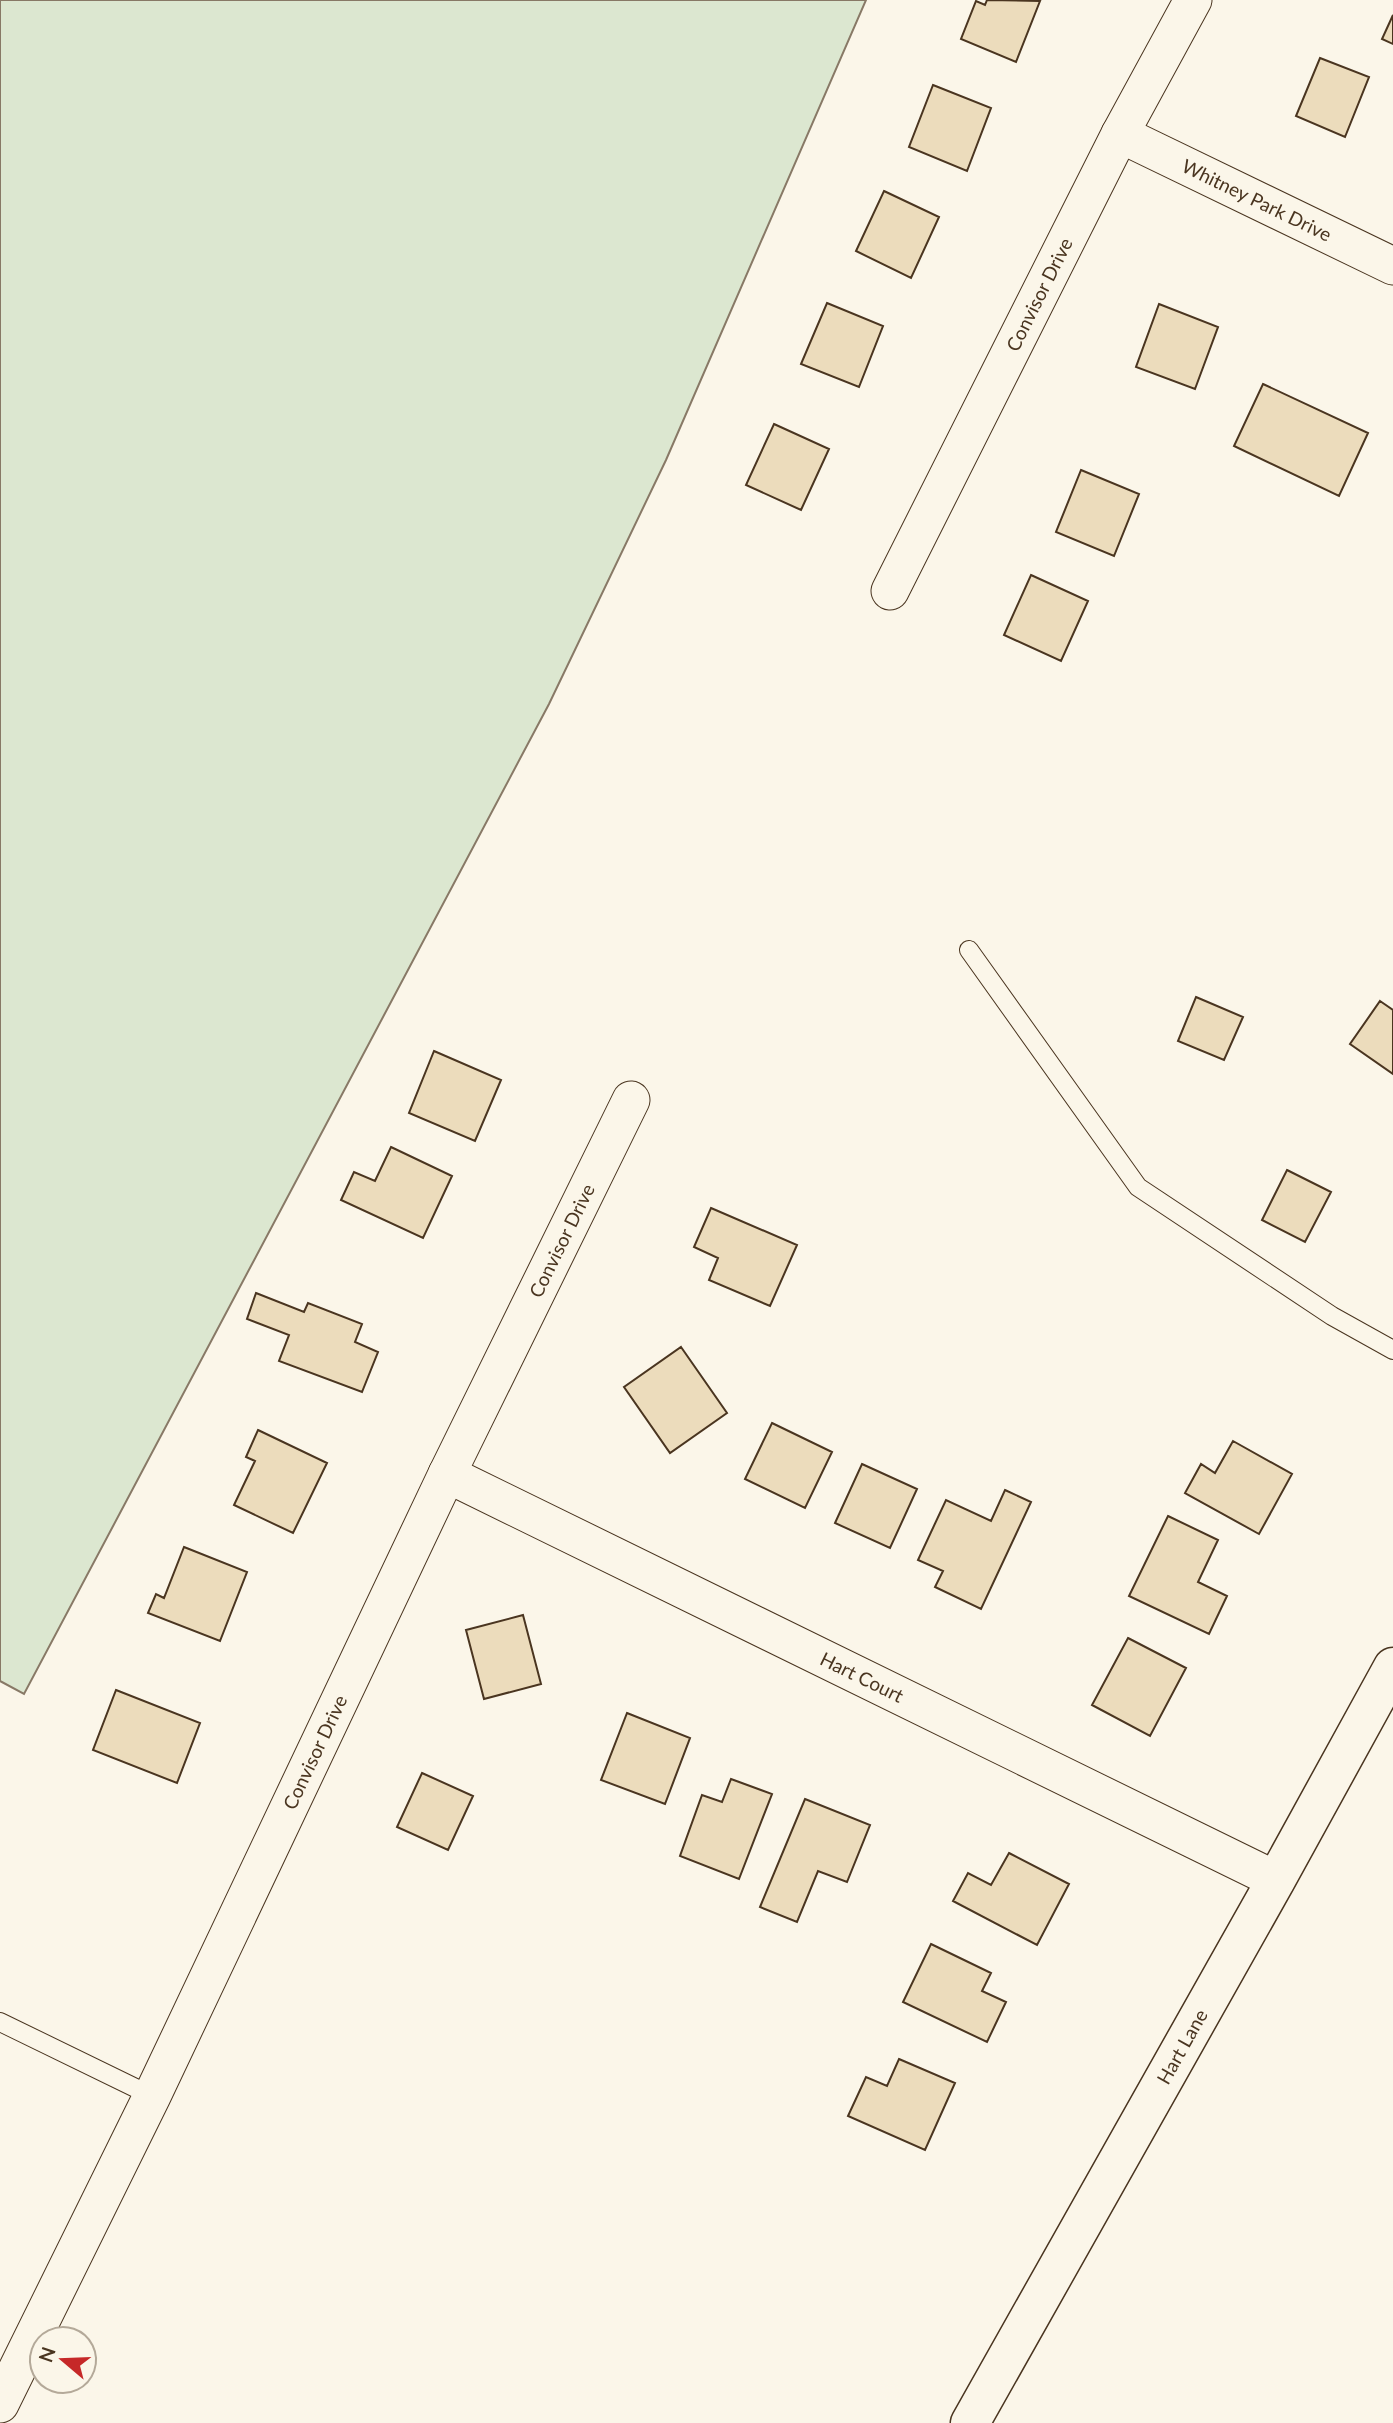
<svg xmlns="http://www.w3.org/2000/svg" width="1393" height="2423" font-family="Lato,sans-serif">
	<rect width="100%" height="100%" fill="#fbf6e9"/>
	<!-- green -->
	<path fill="#dce7d0" stroke="#887966" stroke-width="2" d="M 0,0 L 866,0 L 666,460 L 549,704 L 24,1694 L 0,1681 Z"/>
	<!-- building -->
	<path fill="#ecdcbc" stroke="#4a3520" stroke-width="2" d="M 987,0 L 1040,1 L 1016,62 L 961,39 L 976,1 L 985,5 Z
		M 1393,15 L 1393,44 L 1382,39 Z
		M 1320,58 L 1369,77 L 1345,137 L 1296,116 Z
		M 933,85 L 991,108 L 967,171 L 909,147 Z
		M 884,191 L 939,217 L 911,278 L 856,251 Z
		M 827,303 L 883,326 L 859,387 L 801,364 Z
		M 1159,304 L 1218,327 L 1195,389 L 1136,367 Z
		M 1263,384 L 1368,433 L 1339,496 L 1234,446 Z
		M 774,424 L 829,449 L 801,510 L 746,485 Z
		M 1081,470 L 1139,494 L 1114,556 L 1056,532 Z
		M 1031,575 L 1088,601 L 1061,661 L 1004,635 Z
		M 1196,997 L 1243,1017 L 1224,1060 L 1178,1041 Z
		M 1380,1001 L 1393,1010 L 1393,1074 L 1350,1044 Z
		M 434,1051 L 501,1080 L 475,1141 L 409,1113 Z
		M 391,1147 L 452,1176 L 423,1238 L 341,1200 L 354,1172 L 375,1181 Z
		M 1287,1170 L 1331,1192 L 1305,1242 L 1262,1220 Z
		M 711,1208 L 797,1245 L 770,1306 L 709,1280 L 718,1258 L 694,1247 Z
		M 256,1293 L 304,1312 L 308,1303 L 362,1324 L 355,1342 L 378,1352 L 362,1392 L 279,1361 L 289,1335 L 247,1319 Z
		M 681,1347 L 727,1413 L 670,1453 L 624,1387 Z
		M 772,1423 L 832,1452 L 805,1508 L 745,1479 Z
		M 258,1430 L 327,1463 L 293,1533 L 234,1505 L 255,1461 L 246,1457 Z
		M 1233,1441 L 1292,1474 L 1259,1534 L 1185,1493 L 1201,1464 L 1215,1473 Z
		M 862,1464 L 917,1489 L 890,1548 L 835,1523 Z
		M 1005,1490 L 1031,1502 L 981,1609 L 935,1587 L 943,1571 L 918,1560 L 946,1500 L 991,1521 Z
		M 1168,1516 L 1218,1540 L 1198,1582 L 1227,1596 L 1209,1634 L 1129,1596 Z
		M 184,1547 L 247,1572 L 220,1641 L 148,1613 L 156,1594 L 164,1598 Z
		M 523,1615 L 541,1684 L 484,1699 L 466,1630 Z
		M 1128,1638 L 1186,1668 L 1150,1736 L 1092,1705 Z
		M 116,1690 L 200,1723 L 177,1783 L 93,1750 Z
		M 627,1713 L 690,1738 L 665,1804 L 601,1780 Z
		M 422,1773 L 473,1796 L 448,1850 L 397,1827 Z
		M 731,1779 L 772,1794 L 739,1879 L 680,1856 L 702,1795 L 722,1802 Z
		M 805,1799 L 870,1825 L 847,1882 L 818,1871 L 797,1922 L 760,1907 Z
		M 1009,1853 L 1069,1884 L 1037,1945 L 953,1901 L 968,1873 L 991,1885 Z
		M 931,1944 L 991,1973 L 982,1991 L 1006,2002 L 987,2042 L 903,2002 Z
		M 899,2059 L 955,2083 L 925,2150 L 848,2116 L 866,2077 L 887,2086 Z"/>
	<g fill="none" stroke-linecap="round" stroke-linejoin="round">
		<defs>
			<path id="lane" d="M 969,950 L 1138,1187 L 1332,1316 L 1393,1350
				M 0,2022 L 152,2096"/>
			<g id="street">
				<path id="s1" d="M 1120,134 L 1393,266"/>
				<path id="s2" d="M 890,591 L 1120,134 L 1193,0"/>
				<path id="s3" d="M 447,1474 L 1276,1880"/>
				<path id="s4" d="M 0,2404 L 152,2096 L 447,1474 L 631,1100"/>
			</g>
			<g id="secondary">
				<path id="s5" d="M 970,2423 L 1276,1880 L 1393,1667"/>
			</g>
		</defs>
		<!-- lane casing -->
		<use href="#lane" stroke="#4a3520" stroke-width="20"/>
		<!-- street casing -->
		<use href="#street" stroke="#4a3520" stroke-width="39"/>
		<!-- secondary casing -->
		<use href="#secondary" stroke="#4a3520" stroke-width="41"/>
		<!-- lane -->
		<use href="#lane" stroke="#fbf6e9" stroke-width="18"/>
		<!-- street -->
		<use href="#street" stroke="#fbf6e9" stroke-width="37"/>
		<!-- secondary -->
		<use href="#secondary" stroke="#fbf6e9" stroke-width="38"/>
	</g>
	<g text-anchor="middle" stroke-width="5" stroke-linejoin="round" paint-order="stroke">
		<!-- street labels -->
		<g font-size="19" fill="#4a3520" stroke="#fbf6e9">
			<text dy="7" stroke="none"><textPath href="#s1" startOffset="152">Whitney Park Drive</textPath></text>
			<text dy="7" stroke="none"><textPath href="#s2" startOffset="332">Convisor Drive</textPath></text>
			<text dy="7" stroke="none"><textPath href="#s4" startOffset="1292">Convisor Drive</textPath></text>
			<text dy="7" stroke="none"><textPath href="#s3" startOffset="462">Hart Court</textPath></text>
			<text dy="7" stroke="none"><textPath href="#s4" startOffset="724">Convisor Drive</textPath></text>
			<text dy="7" stroke="none"><textPath href="#s5" startOffset="432">Hart Lane</textPath></text>
		</g>
	</g>
	<!-- north arrow -->
	<g transform="translate(63 2360) rotate(289)"><circle r="33" fill="#fbf6e9" stroke="#b4a999" stroke-width="2"/>
	<path d="M0-5L12 26L0 18L-12 26Z" fill="#c62828"/>
	<text y="-10" font-size="19" font-weight="bold" text-anchor="middle" fill="#4a3520">N</text>
	</g>
</svg>
